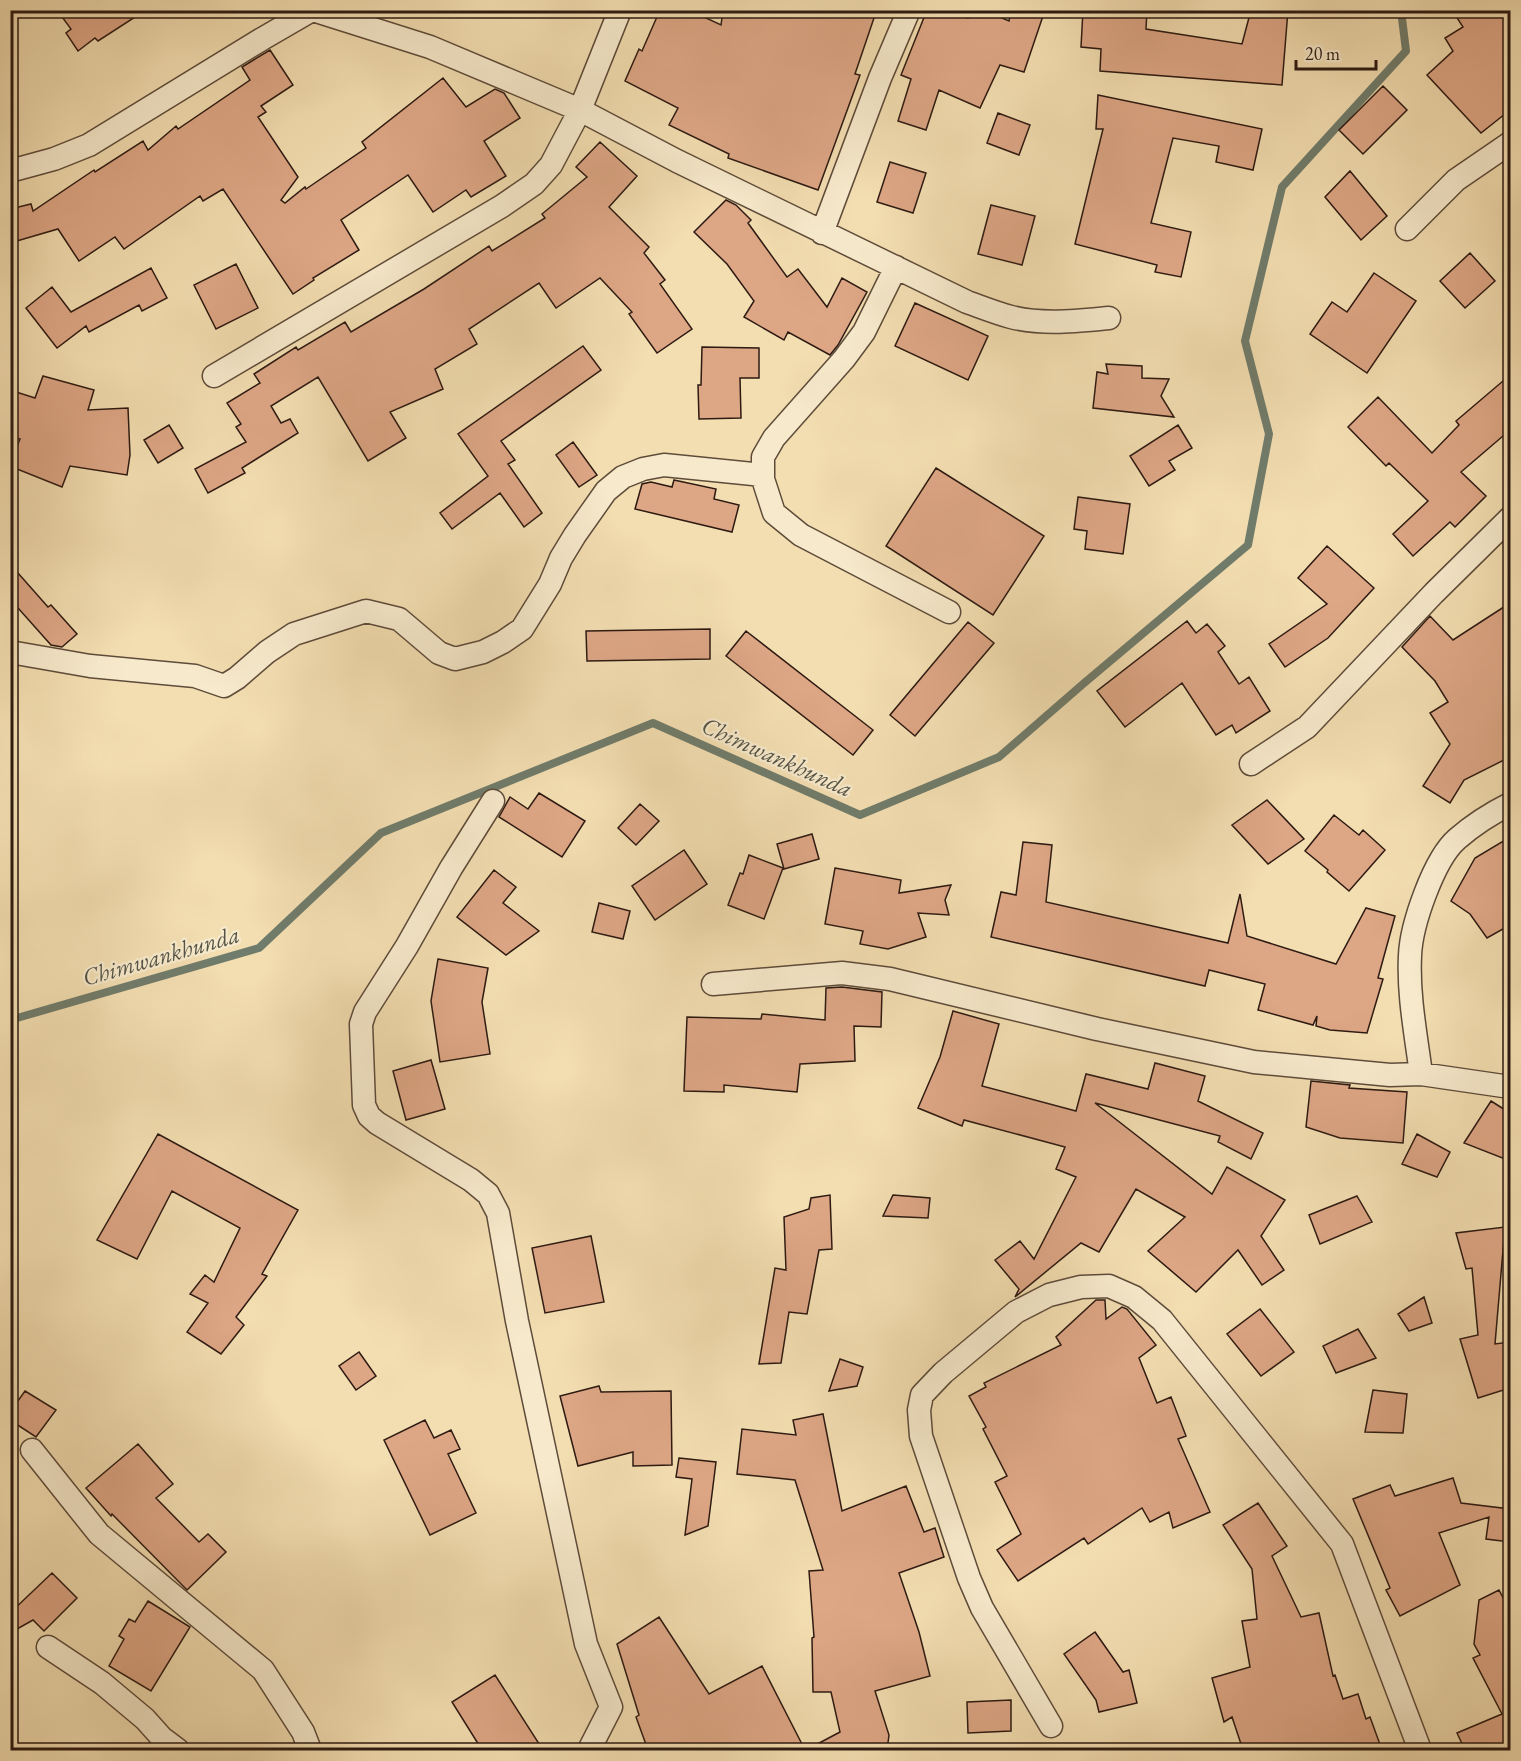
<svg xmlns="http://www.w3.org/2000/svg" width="1521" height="1761" font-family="'EB Garamond',serif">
	<rect width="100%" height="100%" fill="#f3deb1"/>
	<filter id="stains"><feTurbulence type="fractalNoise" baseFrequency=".00333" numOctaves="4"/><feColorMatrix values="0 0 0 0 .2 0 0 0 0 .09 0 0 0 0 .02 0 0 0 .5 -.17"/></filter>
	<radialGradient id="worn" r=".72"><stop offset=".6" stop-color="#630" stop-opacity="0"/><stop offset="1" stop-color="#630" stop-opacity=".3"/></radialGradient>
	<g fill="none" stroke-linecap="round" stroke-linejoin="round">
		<!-- stream -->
		<path stroke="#707c6b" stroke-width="8" d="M 10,1020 L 259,948 L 381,833 L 653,723 L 860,815 L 999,757 L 1083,684 L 1248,545 L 1269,434 L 1245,341 L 1282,187 L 1406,51 L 1401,10"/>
	</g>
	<!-- building -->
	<path fill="#dda685" stroke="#2d1a12" stroke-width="1.5" d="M 57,10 L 146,10 L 98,41 L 95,38 L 78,51 L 66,33 L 71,29 Z
		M 660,10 L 689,10 L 721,25 L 723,10 L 860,10 L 875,15 L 855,74 L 860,75 L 818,190 L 728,158 L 729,154 L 669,125 L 678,108 L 625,81 L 639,49 L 642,51 Z
		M 927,10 L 950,10 L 968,18 L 971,10 L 983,10 L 1009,21 L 1011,10 L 1045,10 L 1024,72 L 1000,65 L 980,108 L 939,90 L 926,130 L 898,121 L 911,79 L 901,75 Z
		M 1083,10 L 1147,10 L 1146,29 L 1242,44 L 1251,10 L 1288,10 L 1282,85 L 1100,71 L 1101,49 L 1081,47 Z
		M 1452,10 L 1510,10 L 1510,110 L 1481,133 L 1427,75 L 1453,51 L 1445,38 L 1463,27 Z
		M 270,50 L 293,85 L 261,106 L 266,112 L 258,117 L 298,177 L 281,200 L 285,203 L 305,187 L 306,189 L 366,148 L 362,142 L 443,78 L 466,107 L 495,89 L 504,93 L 520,118 L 484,141 L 506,176 L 471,197 L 466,190 L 433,212 L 408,175 L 341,220 L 359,250 L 313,278 L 314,280 L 293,294 L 223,189 L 203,201 L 200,196 L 124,249 L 115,237 L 79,261 L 58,229 L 10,243 L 10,209 L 31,204 L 33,211 L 94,170 L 95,172 L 143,141 L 148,150 L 176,126 L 178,129 L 250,80 L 242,67 Z
		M 1383,86 L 1407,110 L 1363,154 L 1339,130 Z
		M 1098,95 L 1262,129 L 1253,170 L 1216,162 L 1219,146 L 1173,138 L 1151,223 L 1191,232 L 1181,277 L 1155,272 L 1157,265 L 1075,244 L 1103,129 L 1096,129 Z
		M 998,113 L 1030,125 L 1019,155 L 987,143 Z
		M 600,142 L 637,176 L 609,207 L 649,247 L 644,253 L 665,280 L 660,284 L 692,329 L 657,353 L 629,314 L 632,312 L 600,278 L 556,308 L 539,283 L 469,329 L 477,344 L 435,369 L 443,389 L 390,412 L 406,438 L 368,461 L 318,377 L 271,406 L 281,423 L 290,419 L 298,433 L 242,468 L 245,473 L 208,493 L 195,469 L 246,442 L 236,427 L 241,424 L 227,403 L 260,383 L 254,374 L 296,347 L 298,350 L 345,322 L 351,332 L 424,289 L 489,246 L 492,251 L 545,218 L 542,214 L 587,177 L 576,167 Z
		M 890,162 L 926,173 L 913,213 L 877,202 Z
		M 1350,171 L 1387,216 L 1361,240 L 1325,197 Z
		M 726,200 L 736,205 L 751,220 L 748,223 L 787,277 L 798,269 L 827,307 L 842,278 L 867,292 L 838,345 L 830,355 L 788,332 L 784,340 L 744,317 L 754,301 L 727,264 L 694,232 Z
		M 991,205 L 1035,216 L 1022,265 L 978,254 Z
		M 1470,253 L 1495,281 L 1465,308 L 1440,281 Z
		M 236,264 L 258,308 L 216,329 L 194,285 Z
		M 151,268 L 167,298 L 142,311 L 139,305 L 89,332 L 86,326 L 57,348 L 26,308 L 52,287 L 71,312 Z
		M 1374,273 L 1416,301 L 1367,373 L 1310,334 L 1332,302 L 1347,312 Z
		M 915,303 L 988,336 L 968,380 L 895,346 Z
		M 583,346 L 601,370 L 501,441 L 515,460 L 508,464 L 542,513 L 524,527 L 500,493 L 452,529 L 440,513 L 488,476 L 458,434 Z
		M 702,347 L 759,348 L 759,378 L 740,378 L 741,418 L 699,419 L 698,385 L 701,385 Z
		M 1106,364 L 1142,366 L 1142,378 L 1169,379 L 1161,396 L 1174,417 L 1093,408 L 1097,372 L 1108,374 Z
		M 1510,375 L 1510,430 L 1461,472 L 1486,496 L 1455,527 L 1450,522 L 1413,556 L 1393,534 L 1428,501 L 1389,463 L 1386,466 L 1348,427 L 1378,397 L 1432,453 L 1459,425 L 1456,421 Z
		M 43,376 L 94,390 L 88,410 L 128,408 L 130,455 L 127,475 L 70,466 L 62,487 L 12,467 L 12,459 L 20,439 L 10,436 L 10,390 L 35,398 Z
		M 169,425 L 183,448 L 158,463 L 144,440 Z
		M 1178,425 L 1192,448 L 1169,461 L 1175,470 L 1149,486 L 1130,456 Z
		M 573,442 L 597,475 L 579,487 L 556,455 Z
		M 936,468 L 1044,536 L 993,615 L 886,546 Z
		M 674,480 L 716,489 L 714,499 L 739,505 L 732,532 L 635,509 L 642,484 L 651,482 L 672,487 Z
		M 1078,497 L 1130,504 L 1123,554 L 1085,549 L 1087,531 L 1074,529 Z
		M 1327,546 L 1374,588 L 1328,638 L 1285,667 L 1269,644 L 1327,604 L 1298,578 Z
		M 10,564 L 48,607 L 51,605 L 77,634 L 62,647 L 51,645 L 10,599 Z
		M 1510,603 L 1510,757 L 1464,780 L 1450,803 L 1423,786 L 1450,744 L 1430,713 L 1448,702 L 1435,681 L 1402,647 L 1430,616 L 1453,640 Z
		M 1187,621 L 1196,633 L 1207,624 L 1225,646 L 1218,652 L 1239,684 L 1249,677 L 1270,711 L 1236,733 L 1232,725 L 1216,735 L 1182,683 L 1125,727 L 1097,691 Z
		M 968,622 L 994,643 L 915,736 L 890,715 Z
		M 710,629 L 710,659 L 587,661 L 586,631 Z
		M 746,631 L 873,730 L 853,755 L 726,656 Z
		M 539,793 L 585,821 L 562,857 L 499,817 L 510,797 L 528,809 Z
		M 1267,800 L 1304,839 L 1268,864 L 1232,825 Z
		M 640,804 L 659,821 L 636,845 L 618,828 Z
		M 1334,815 L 1359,835 L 1363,830 L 1385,850 L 1349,891 L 1327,872 L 1328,870 L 1305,851 Z
		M 812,834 L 819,859 L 784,869 L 777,844 Z
		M 1510,837 L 1510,925 L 1487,938 L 1470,914 L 1451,901 L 1475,858 Z
		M 1023,842 L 1052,845 L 1046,902 L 1228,943 L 1240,894 L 1247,936 L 1336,964 L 1366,908 L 1395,916 L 1378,978 L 1383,979 L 1367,1033 L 1330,1030 L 1316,1026 L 1317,1016 L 1313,1025 L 1258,1010 L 1265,984 L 1209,970 L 1205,986 L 991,937 L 1001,892 L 1016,895 Z
		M 684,850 L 707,884 L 655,920 L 632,886 Z
		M 749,855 L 783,868 L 764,919 L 728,905 L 740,873 L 743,874 Z
		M 835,868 L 901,880 L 899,893 L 951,885 L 945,900 L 949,915 L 918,913 L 926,937 L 888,949 L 860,944 L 863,931 L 825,924 Z
		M 494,870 L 516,887 L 503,903 L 539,931 L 506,955 L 457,917 Z
		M 599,903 L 630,911 L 623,939 L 592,932 Z
		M 438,959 L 488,968 L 482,1002 L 490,1054 L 440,1062 L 431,1001 Z
		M 842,987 L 882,992 L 881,1027 L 854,1026 L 855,1061 L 800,1064 L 797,1092 L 724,1085 L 724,1092 L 684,1091 L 687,1017 L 761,1019 L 762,1014 L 825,1020 L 826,988 Z
		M 953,1011 L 999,1024 L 982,1086 L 1076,1111 L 1086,1074 L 1148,1089 L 1155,1063 L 1205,1076 L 1198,1101 L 1263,1133 L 1251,1159 L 1218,1142 L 1220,1136 L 1095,1103 L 1212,1194 L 1227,1167 L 1285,1200 L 1261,1236 L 1284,1270 L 1262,1285 L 1238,1250 L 1196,1292 L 1148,1251 L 1185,1217 L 1136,1189 L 1099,1252 L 1081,1243 L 1015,1297 L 1019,1289 L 995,1260 L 1020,1241 L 1034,1259 L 1076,1177 L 1056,1169 L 1065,1147 L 964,1120 L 962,1126 L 918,1108 L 940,1057 Z
		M 431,1060 L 445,1109 L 406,1120 L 393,1071 Z
		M 1311,1081 L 1350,1085 L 1349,1088 L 1407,1092 L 1403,1143 L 1340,1138 L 1306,1127 Z
		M 1491,1101 L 1510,1113 L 1510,1161 L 1464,1143 Z
		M 158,1134 L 298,1210 L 262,1274 L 267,1276 L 236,1317 L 244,1325 L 221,1354 L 187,1332 L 208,1303 L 190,1294 L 205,1275 L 214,1282 L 240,1228 L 172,1191 L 137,1259 L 97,1240 Z
		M 1417,1134 L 1450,1152 L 1437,1177 L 1402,1164 Z
		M 830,1195 L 832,1249 L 819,1250 L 807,1314 L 789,1312 L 781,1363 L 759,1364 L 775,1268 L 786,1270 L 784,1217 L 809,1209 L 811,1198 Z
		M 893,1195 L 930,1198 L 928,1218 L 883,1216 Z
		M 1357,1196 L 1372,1222 L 1320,1244 L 1309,1215 Z
		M 1505,1227 L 1495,1344 L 1510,1342 L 1510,1388 L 1478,1398 L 1460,1339 L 1478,1335 L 1472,1268 L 1466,1269 L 1456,1233 Z
		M 591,1236 L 604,1302 L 545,1313 L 532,1248 Z
		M 1424,1297 L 1432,1323 L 1409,1331 L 1398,1314 Z
		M 1096,1300 L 1105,1300 L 1106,1319 L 1122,1307 L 1127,1309 L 1156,1345 L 1139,1358 L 1157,1403 L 1171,1397 L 1186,1436 L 1178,1439 L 1210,1512 L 1173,1528 L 1169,1512 L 1150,1522 L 1142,1508 L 1088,1544 L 1084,1538 L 1018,1581 L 997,1550 L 1021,1534 L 995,1482 L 1007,1476 L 983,1429 L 986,1427 L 969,1396 L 986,1387 L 984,1383 L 1061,1345 L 1056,1337 Z
		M 1260,1309 L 1294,1352 L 1261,1376 L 1227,1334 Z
		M 1358,1329 L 1376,1358 L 1336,1373 L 1323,1346 Z
		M 359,1352 L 376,1376 L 356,1390 L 339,1366 Z
		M 840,1359 L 863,1367 L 857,1386 L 829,1391 Z
		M 599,1386 L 601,1392 L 671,1391 L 672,1465 L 633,1466 L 633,1452 L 578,1466 L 560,1396 Z
		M 1373,1390 L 1407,1394 L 1403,1433 L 1365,1432 Z
		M 25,1391 L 56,1410 L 36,1437 L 10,1420 L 10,1412 Z
		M 823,1414 L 842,1511 L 906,1486 L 924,1532 L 935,1528 L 944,1557 L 899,1573 L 919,1632 L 930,1676 L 875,1691 L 889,1735 L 887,1750 L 806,1750 L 840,1732 L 831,1692 L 813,1692 L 812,1638 L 814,1637 L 809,1571 L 823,1570 L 795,1480 L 737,1474 L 742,1429 L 796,1435 L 793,1420 Z
		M 425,1420 L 434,1438 L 451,1430 L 460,1449 L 448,1454 L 476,1513 L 430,1535 L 384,1440 Z
		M 138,1444 L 173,1484 L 156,1498 L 199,1542 L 208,1534 L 226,1552 L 187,1590 L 112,1514 L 111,1516 L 86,1488 Z
		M 679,1458 L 716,1462 L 708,1526 L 685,1535 L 692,1479 L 676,1477 Z
		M 1453,1478 L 1461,1503 L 1510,1509 L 1510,1542 L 1486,1539 L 1489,1517 L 1439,1533 L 1460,1585 L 1400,1616 L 1386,1590 L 1390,1588 L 1353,1499 L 1390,1485 L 1395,1496 Z
		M 1258,1503 L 1287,1546 L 1272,1556 L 1301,1617 L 1319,1613 L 1333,1676 L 1335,1675 L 1343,1699 L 1358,1694 L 1366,1719 L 1370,1717 L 1382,1750 L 1243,1750 L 1232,1717 L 1224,1722 L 1212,1678 L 1250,1667 L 1242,1621 L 1257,1619 L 1252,1569 L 1223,1525 Z
		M 52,1573 L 77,1598 L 44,1631 L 33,1620 L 10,1633 L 10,1613 Z
		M 1499,1590 L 1510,1611 L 1510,1750 L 1465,1750 L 1457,1733 L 1502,1714 L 1473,1658 L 1480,1655 L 1474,1644 L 1479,1600 Z
		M 148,1601 L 190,1627 L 151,1691 L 109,1666 L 124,1639 L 119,1636 L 129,1619 L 135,1622 Z
		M 659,1617 L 709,1694 L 762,1666 L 805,1750 L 648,1750 L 636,1717 L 639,1715 L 617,1644 Z
		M 1095,1632 L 1123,1672 L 1129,1670 L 1137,1703 L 1099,1712 L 1096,1700 L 1064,1654 Z
		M 495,1675 L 543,1750 L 482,1750 L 452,1702 Z
		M 1011,1700 L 1011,1731 L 968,1733 L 967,1702 Z"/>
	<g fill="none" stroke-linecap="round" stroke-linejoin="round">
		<defs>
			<path id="street" d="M 313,10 L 430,47 L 580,110 L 677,161 L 967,302 C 981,307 996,313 1011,317 C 1043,325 1076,321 1109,318
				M 10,171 L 54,159 L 89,145 L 262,39 L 312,10
				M 1407,229 L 1456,180 L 1510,143
				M 822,233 L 880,78 L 909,10
				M 896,267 L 864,332 L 844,359 L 774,438 L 763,457 L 763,479 L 774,513 L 801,535 L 949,612
				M 214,376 L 502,206 L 534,184 L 551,165 L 580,110 L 620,10
				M 10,652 L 90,666 L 195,676 L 224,686 L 237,678 L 267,652 L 294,634 L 366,611 L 399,619 L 439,653 L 455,659 L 483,652 L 503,642 L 522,629 L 550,584 L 561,558 L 575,535 L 606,491 L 623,477 L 643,469 L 664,465 L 763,475
				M 1251,764 L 1307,727 L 1434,593 L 1510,518
				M 493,801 L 451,868 L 407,946 L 365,1012 L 361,1024 L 364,1105 L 369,1116 L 377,1123 L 471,1180 L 488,1194 L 498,1213 L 517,1321 L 586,1644 L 611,1707 L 589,1750
				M 713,984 L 842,973 L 890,979 L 1097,1029 L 1254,1062 L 1390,1075 L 1421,1074 L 1510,1087
				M 1421,1074 C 1416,1035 1408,995 1410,956 C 1411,925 1434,859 1457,839 C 1473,825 1492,813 1510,804
				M 32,1450 L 99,1534 L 263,1670 L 303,1732 L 310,1750
				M 48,1647 L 102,1683 L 145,1719 L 162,1738 L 178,1750
				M 1051,1726 L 982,1608 L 969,1578 L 921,1436 L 919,1410 L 922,1395 L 943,1373 L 1016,1312 L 1049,1295 L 1081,1287 L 1109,1286 L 1134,1297 L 1162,1320 L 1342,1544 L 1420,1750"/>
		</defs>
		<!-- street casing -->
		<use href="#street" stroke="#5e4b3a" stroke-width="25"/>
		<!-- street -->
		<use href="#street" stroke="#f7eacc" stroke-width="22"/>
	</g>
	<g text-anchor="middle" stroke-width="4.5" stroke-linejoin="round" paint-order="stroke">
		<!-- water labels -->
		<g font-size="24" font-style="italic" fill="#545346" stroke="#f7eacc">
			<text transform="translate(777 757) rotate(24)" y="8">Chimwankhunda</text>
			<text transform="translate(161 956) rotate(-16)" y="8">Chimwankhunda</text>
		</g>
	</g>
	<!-- margin -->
	<rect width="1521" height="1761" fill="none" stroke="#f3deb1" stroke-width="36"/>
	<rect x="12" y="12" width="1497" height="1737" fill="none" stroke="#2d1a12" stroke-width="3"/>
	<rect x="18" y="18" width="1485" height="1725" fill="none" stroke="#2d1a12" stroke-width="1.5"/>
	<!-- scale -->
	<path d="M1296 60v9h80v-9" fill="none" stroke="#2d1a12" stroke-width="3"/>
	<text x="1305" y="60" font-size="18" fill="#2d1a12" stroke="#f7eacc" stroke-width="4.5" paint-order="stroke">20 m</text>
	<rect width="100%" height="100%" filter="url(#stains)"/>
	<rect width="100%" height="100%" fill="url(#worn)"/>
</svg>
